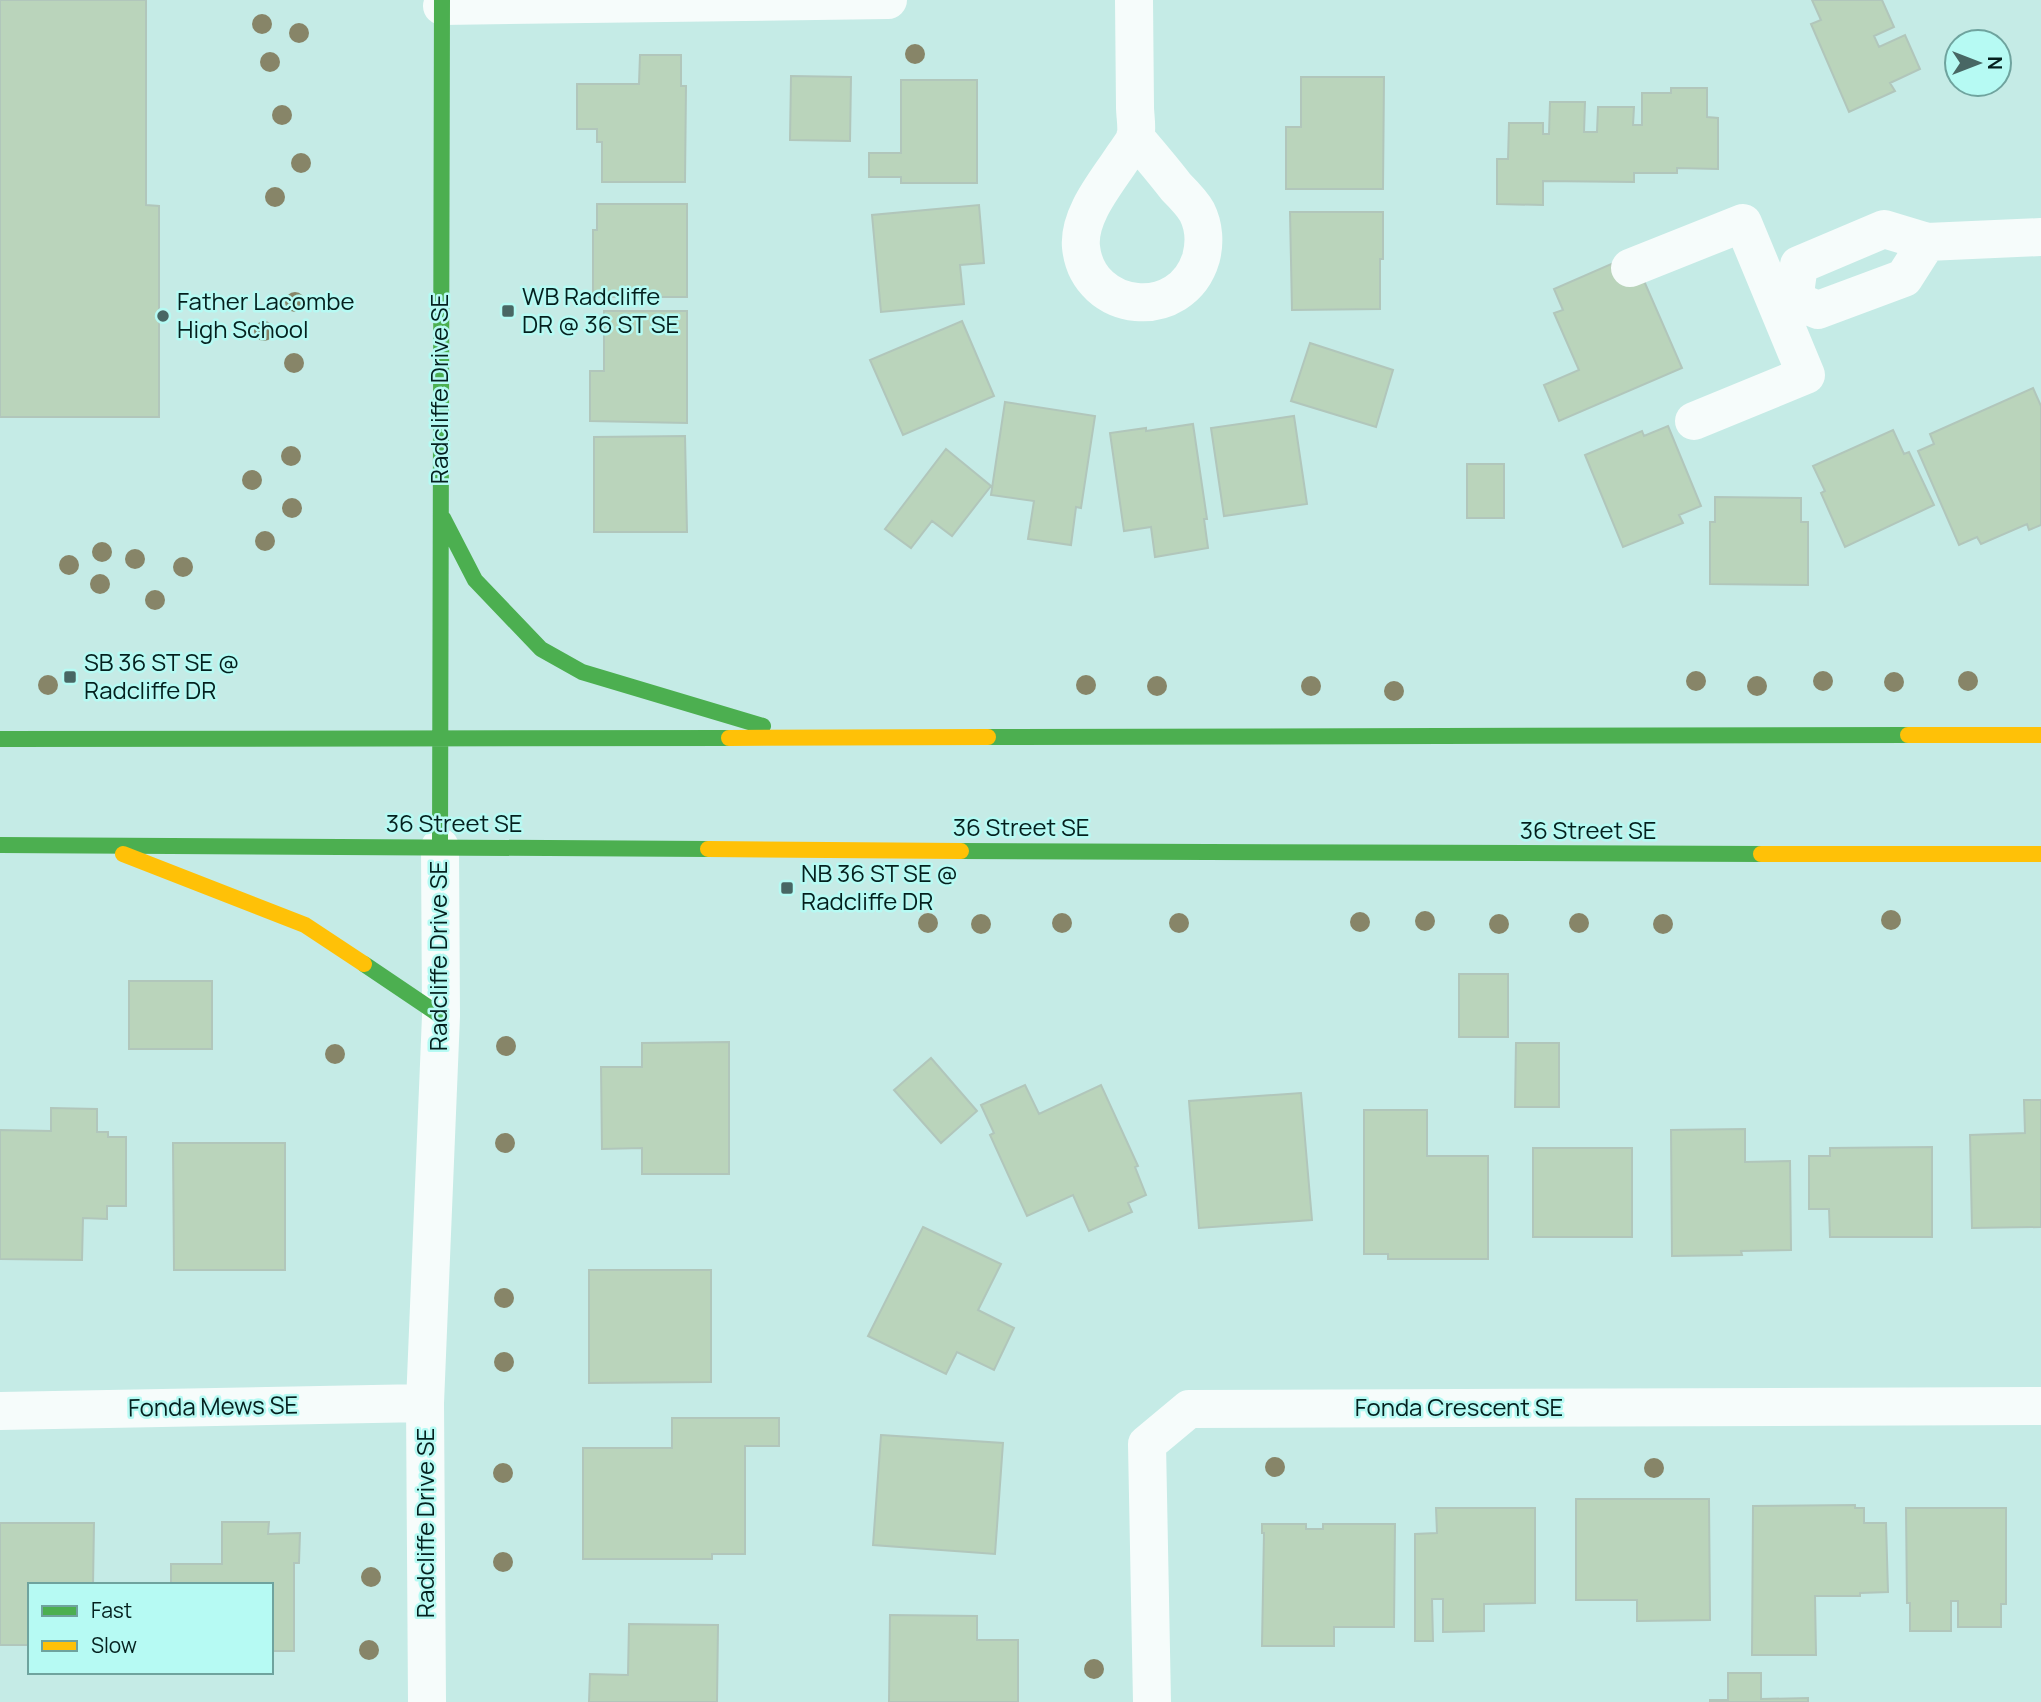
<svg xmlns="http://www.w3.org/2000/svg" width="2041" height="1702" font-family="Manrope,sans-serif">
	<rect width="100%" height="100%" fill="#c5ebe6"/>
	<!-- building -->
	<path fill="#bad4bb" stroke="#b1c6bb" stroke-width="2" d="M 0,0 L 146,0 L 146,205 L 159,206 L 159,417 L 0,417 Z
		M 1812,0 L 1882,0 L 1894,27 L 1874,36 L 1879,47 L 1905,35 L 1920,69 L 1890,83 L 1895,91 L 1849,112 L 1811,24 L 1821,20 Z
		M 640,55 L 681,55 L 681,86 L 686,86 L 685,182 L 602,182 L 602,142 L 597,142 L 597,129 L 577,129 L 577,84 L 639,84 Z
		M 791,76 L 851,77 L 850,141 L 790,140 Z
		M 1301,77 L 1384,77 L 1383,189 L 1286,189 L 1286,127 L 1301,127 Z
		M 901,80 L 977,80 L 977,183 L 901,183 L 901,177 L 869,177 L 869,153 L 901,153 Z
		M 1671,88 L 1707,88 L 1707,117 L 1718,118 L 1718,169 L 1677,168 L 1677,173 L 1634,173 L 1634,182 L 1543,181 L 1543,205 L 1497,204 L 1497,159 L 1508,159 L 1509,123 L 1543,123 L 1543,134 L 1549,134 L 1550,102 L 1585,102 L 1584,132 L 1597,132 L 1598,107 L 1634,107 L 1633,125 L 1642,125 L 1642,93 L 1671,93 Z
		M 597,204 L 687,204 L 687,297 L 593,297 L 593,230 L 597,230 Z
		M 979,205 L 984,263 L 960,265 L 964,304 L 881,312 L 872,215 Z
		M 1290,212 L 1383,212 L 1383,259 L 1380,259 L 1380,309 L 1292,310 Z
		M 1618,261 L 1641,274 L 1682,368 L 1559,421 L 1544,385 L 1579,370 L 1554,313 L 1563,310 L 1554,289 Z
		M 604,311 L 687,311 L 687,423 L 590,421 L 590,371 L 604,371 Z
		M 962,321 L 994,396 L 903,435 L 870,360 Z
		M 1310,343 L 1393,370 L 1376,427 L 1291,401 Z
		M 2033,388 L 2041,406 L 2041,525 L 2029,530 L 2027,524 L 1981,544 L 1977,537 L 1959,545 L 1918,451 L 1934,444 L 1930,434 Z
		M 1005,402 L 1095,416 L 1081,508 L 1076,507 L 1071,545 L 1028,539 L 1034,501 L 991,495 Z
		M 1294,416 L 1307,504 L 1224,516 L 1211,428 Z
		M 1193,424 L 1207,519 L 1204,519 L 1208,548 L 1155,557 L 1151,527 L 1124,531 L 1110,433 L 1146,428 L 1146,431 Z
		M 1668,426 L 1701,506 L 1679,515 L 1683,523 L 1623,547 L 1585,455 L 1642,431 L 1644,436 Z
		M 1893,430 L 1904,454 L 1909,452 L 1934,505 L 1845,547 L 1821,493 L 1825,491 L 1813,466 Z
		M 685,436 L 687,532 L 594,532 L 594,437 Z
		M 946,449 L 991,486 L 952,536 L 932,521 L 911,548 L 885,529 Z
		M 1467,464 L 1504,464 L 1504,518 L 1467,518 Z
		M 1715,497 L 1801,498 L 1801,522 L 1808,522 L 1808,585 L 1710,584 L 1710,522 L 1715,522 Z
		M 1459,974 L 1508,974 L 1508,1037 L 1459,1037 Z
		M 129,981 L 212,981 L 212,1049 L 129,1049 Z
		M 729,1042 L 729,1174 L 642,1174 L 642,1148 L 602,1149 L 601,1067 L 642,1067 L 642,1043 Z
		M 1516,1043 L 1559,1043 L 1559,1107 L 1515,1107 Z
		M 931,1058 L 977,1111 L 941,1143 L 894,1090 Z
		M 1025,1085 L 1039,1114 L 1101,1085 L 1138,1166 L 1135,1167 L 1146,1195 L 1128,1203 L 1132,1212 L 1089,1231 L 1073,1195 L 1027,1216 L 990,1135 L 994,1133 L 981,1105 Z
		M 1301,1093 L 1312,1220 L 1199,1228 L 1189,1101 Z
		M 2024,1100 L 2041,1100 L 2041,1227 L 1972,1228 L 1970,1135 L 2025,1133 Z
		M 51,1108 L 97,1109 L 97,1132 L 108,1132 L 108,1137 L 126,1137 L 126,1206 L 107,1206 L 107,1219 L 83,1218 L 82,1260 L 0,1259 L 0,1130 L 51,1131 Z
		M 1364,1110 L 1427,1110 L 1427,1156 L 1488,1156 L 1488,1259 L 1388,1259 L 1388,1254 L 1364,1254 Z
		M 1745,1129 L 1745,1162 L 1790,1161 L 1791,1250 L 1741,1251 L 1742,1255 L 1672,1256 L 1671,1130 Z
		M 173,1143 L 285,1143 L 285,1270 L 174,1270 Z
		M 1932,1147 L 1932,1237 L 1830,1237 L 1829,1209 L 1809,1209 L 1809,1156 L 1830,1156 L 1830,1148 Z
		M 1533,1148 L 1632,1148 L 1632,1237 L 1533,1237 Z
		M 923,1227 L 1001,1264 L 978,1310 L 1014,1328 L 994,1370 L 957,1352 L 946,1374 L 868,1336 Z
		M 589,1270 L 711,1270 L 711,1382 L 589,1383 Z
		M 672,1418 L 779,1418 L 779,1446 L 745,1446 L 745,1554 L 712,1554 L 712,1559 L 583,1559 L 583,1448 L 672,1448 Z
		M 881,1435 L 1003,1443 L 995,1554 L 873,1545 Z
		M 1576,1499 L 1709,1499 L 1710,1620 L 1637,1621 L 1637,1600 L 1576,1600 Z
		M 1855,1505 L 1855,1508 L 1864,1508 L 1864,1523 L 1886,1523 L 1888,1592 L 1860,1593 L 1860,1596 L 1815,1596 L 1816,1655 L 1752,1655 L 1753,1506 Z
		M 1436,1508 L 1535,1508 L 1535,1603 L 1484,1604 L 1484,1631 L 1443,1632 L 1443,1599 L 1432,1599 L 1433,1641 L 1415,1641 L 1415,1534 L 1437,1533 Z
		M 1906,1508 L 2006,1508 L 2006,1604 L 2001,1604 L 2001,1627 L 1958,1627 L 1958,1601 L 1951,1601 L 1951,1631 L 1910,1631 L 1910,1603 L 1907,1603 Z
		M 222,1522 L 269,1522 L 268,1534 L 300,1533 L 299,1563 L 294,1563 L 294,1651 L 271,1651 L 271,1585 L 171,1585 L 171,1564 L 222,1564 Z
		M 0,1523 L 94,1523 L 93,1585 L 30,1585 L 30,1645 L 0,1645 Z
		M 1262,1524 L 1306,1524 L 1306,1529 L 1323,1529 L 1323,1524 L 1395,1524 L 1394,1627 L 1334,1627 L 1334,1646 L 1262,1646 L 1264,1533 L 1262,1533 Z
		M 890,1615 L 977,1616 L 977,1640 L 1018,1640 L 1018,1702 L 889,1702 Z
		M 629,1624 L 718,1625 L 717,1702 L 589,1702 L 590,1674 L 628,1675 Z
		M 1728,1673 L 1761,1673 L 1761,1699 L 1808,1698 L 1808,1702 L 1710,1702 L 1710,1700 L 1728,1700 Z"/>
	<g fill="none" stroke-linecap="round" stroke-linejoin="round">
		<!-- street -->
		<path stroke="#f6fcfb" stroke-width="38" d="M 1134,0 C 1134,36 1135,71 1135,107 C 1135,116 1138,130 1135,139 C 1132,145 1127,151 1123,157 C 1107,182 1078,215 1081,247 C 1088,314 1182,323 1201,258 C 1205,243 1204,226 1197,212 C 1192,203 1183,194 1176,187 C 1163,170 1149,154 1135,137
			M 442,6 L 888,0
			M 1630,268 L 1743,223 L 1806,375 L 1694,421
			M 1794,300 L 1799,265 L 1884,229 L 1927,242 L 2041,237
			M 1778,306 L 1794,300 L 1818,310 L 1904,278 L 1927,242
			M 0,1411 L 425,1403
			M 427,1702 L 425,1403 L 441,1016 L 440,847
			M 1152,1702 L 1147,1444 L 1189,1409 L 2041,1406"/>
		<!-- fast -->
		<path stroke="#4caf50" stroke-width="16" d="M 443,518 L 475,580 L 541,649 L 582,672 L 763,726
			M 988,737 L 1908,735
			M 0,739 L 729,738
			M 0,845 L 708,849
			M 440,847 L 442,0
			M 961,851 L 1761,854
			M 364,964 L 441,1016"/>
		<!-- slow -->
		<path stroke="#ffc107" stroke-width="16" d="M 1908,735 L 2041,735
			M 729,738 L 988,737
			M 708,849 L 961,851
			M 123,854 L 305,925 L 364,964
			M 1761,854 L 2041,854"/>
	</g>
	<!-- trees -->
	<g fill="#878568">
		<circle cx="262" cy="24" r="10"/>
		<circle cx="299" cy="33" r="10"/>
		<circle cx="915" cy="54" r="10"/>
		<circle cx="270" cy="62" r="10"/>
		<circle cx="282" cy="115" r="10"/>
		<circle cx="301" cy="163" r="10"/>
		<circle cx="275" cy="197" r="10"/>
		<circle cx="295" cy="302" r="10"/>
		<circle cx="264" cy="331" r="10"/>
		<circle cx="294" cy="363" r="10"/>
		<circle cx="291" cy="456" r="10"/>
		<circle cx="252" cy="480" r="10"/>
		<circle cx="292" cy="508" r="10"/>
		<circle cx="265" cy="541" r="10"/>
		<circle cx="102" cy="552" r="10"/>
		<circle cx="135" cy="559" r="10"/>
		<circle cx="69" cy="565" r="10"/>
		<circle cx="183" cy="567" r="10"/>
		<circle cx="100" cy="584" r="10"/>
		<circle cx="155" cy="600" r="10"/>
		<circle cx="1696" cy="681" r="10"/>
		<circle cx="1823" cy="681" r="10"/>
		<circle cx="1968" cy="681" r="10"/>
		<circle cx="1894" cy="682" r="10"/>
		<circle cx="48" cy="685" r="10"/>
		<circle cx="1086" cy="685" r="10"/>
		<circle cx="1157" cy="686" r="10"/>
		<circle cx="1311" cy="686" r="10"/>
		<circle cx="1757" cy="686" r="10"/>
		<circle cx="1394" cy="691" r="10"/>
		<circle cx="1891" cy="920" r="10"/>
		<circle cx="1425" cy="921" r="10"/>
		<circle cx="1360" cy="922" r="10"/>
		<circle cx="928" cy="923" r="10"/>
		<circle cx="1062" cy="923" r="10"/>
		<circle cx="1179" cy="923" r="10"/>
		<circle cx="1579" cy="923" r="10"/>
		<circle cx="981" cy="924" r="10"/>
		<circle cx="1499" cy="924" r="10"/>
		<circle cx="1663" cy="924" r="10"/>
		<circle cx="506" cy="1046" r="10"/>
		<circle cx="335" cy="1054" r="10"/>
		<circle cx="505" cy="1143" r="10"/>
		<circle cx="504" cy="1298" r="10"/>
		<circle cx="504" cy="1362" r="10"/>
		<circle cx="1275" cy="1467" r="10"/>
		<circle cx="1654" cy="1468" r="10"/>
		<circle cx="503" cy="1473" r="10"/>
		<circle cx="503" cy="1562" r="10"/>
		<circle cx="371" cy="1577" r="10"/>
		<circle cx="369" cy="1650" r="10"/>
		<circle cx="1094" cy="1669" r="10"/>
	</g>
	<!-- markers -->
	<g fill="#486764" stroke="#b6faf3" stroke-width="2.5">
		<rect x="501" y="304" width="14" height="14" rx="3.5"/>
		<circle cx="163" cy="316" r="7"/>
		<rect x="63" y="670" width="14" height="14" rx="3.5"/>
		<rect x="780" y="881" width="14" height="14" rx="3.5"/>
	</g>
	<g text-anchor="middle" stroke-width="5" stroke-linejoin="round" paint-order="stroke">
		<!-- poi labels -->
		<g font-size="24" fill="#04201e" stroke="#b6faf3" text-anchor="start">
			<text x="522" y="305">WB Radcliffe<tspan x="522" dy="28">DR @ 36 ST SE</tspan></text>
			<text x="177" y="310">Father Lacombe<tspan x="177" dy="28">High School</tspan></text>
			<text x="84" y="671">SB 36 ST SE @<tspan x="84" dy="28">Radcliffe DR</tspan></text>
			<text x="801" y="882">NB 36 ST SE @<tspan x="801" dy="28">Radcliffe DR</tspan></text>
		</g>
		<!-- street labels -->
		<g font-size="24" fill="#04201e" stroke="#b6faf3">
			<text transform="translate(440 389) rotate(-90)" y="8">Radcliffe Drive SE</text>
			<text x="454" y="832">36 Street SE</text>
			<text x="1021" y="836">36 Street SE</text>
			<text x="1588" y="839">36 Street SE</text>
			<text transform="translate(439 956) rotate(-90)" y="8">Radcliffe Drive SE</text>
			<text transform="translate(213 1407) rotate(-1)" y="8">Fonda Mews SE</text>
			<text x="1459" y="1416">Fonda Crescent SE</text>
			<text transform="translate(426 1523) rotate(-90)" y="8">Radcliffe Drive SE</text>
		</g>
	</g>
	<!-- legend -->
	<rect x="28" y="1583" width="245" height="91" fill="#b6faf3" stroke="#6fa39e" stroke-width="2"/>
	<rect x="42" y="1606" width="35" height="10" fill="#4caf50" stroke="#6fa39e" stroke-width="2"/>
	<text x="91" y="1618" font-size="21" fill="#04201e">Fast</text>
	<rect x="42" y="1641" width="35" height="10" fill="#ffc107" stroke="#6fa39e" stroke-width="2"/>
	<text x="91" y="1653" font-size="21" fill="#04201e">Slow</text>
	<!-- north arrow -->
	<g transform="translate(1978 63) rotate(90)"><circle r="33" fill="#b6faf3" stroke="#6fa39e" stroke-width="2"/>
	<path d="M0-5L12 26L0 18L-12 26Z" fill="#486764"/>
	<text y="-10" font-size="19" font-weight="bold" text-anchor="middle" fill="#04201e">N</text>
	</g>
</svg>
